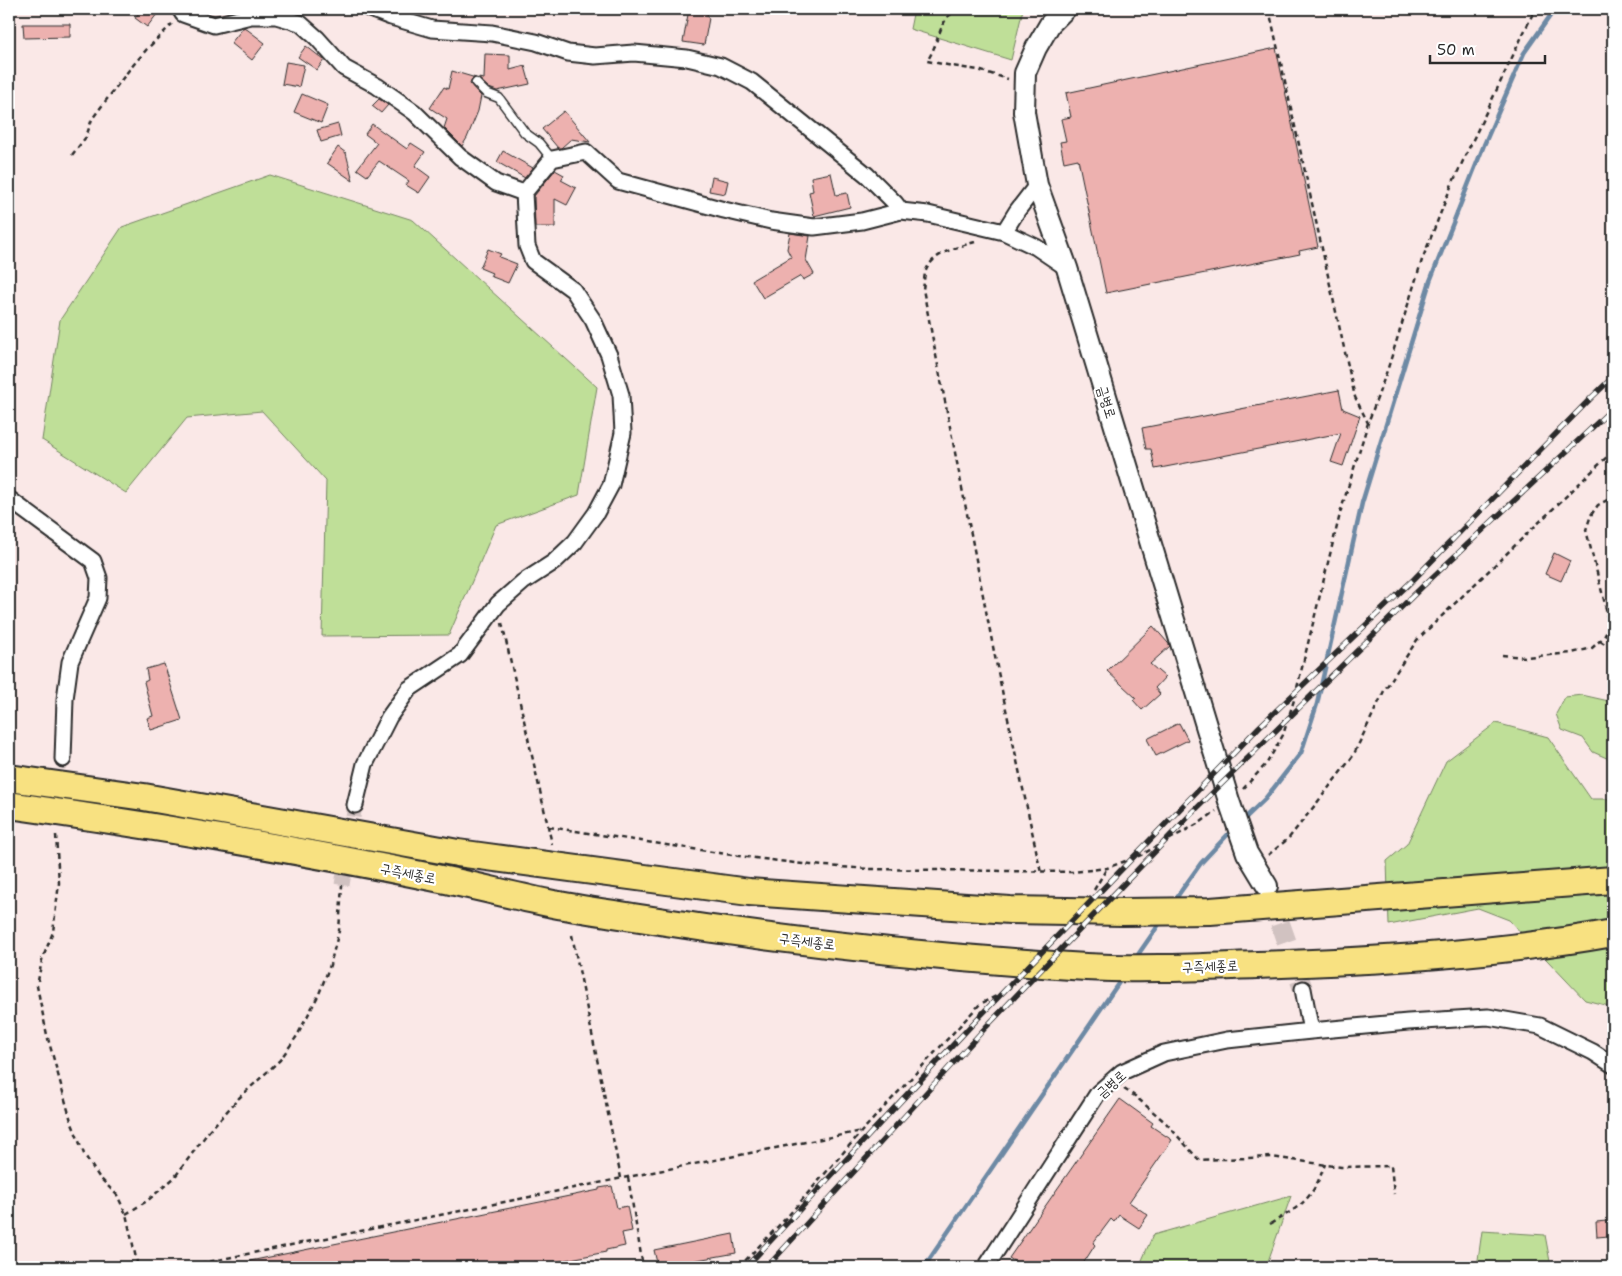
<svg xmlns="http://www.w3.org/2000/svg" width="1622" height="1276" font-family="'Shantell Sans','Poor Story',sans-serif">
	<rect width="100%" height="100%" fill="#fae8e7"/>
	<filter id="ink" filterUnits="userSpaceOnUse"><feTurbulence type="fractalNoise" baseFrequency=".02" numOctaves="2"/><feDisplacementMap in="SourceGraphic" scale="10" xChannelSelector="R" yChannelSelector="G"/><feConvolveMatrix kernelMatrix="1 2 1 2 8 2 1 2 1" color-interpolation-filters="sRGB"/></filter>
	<g filter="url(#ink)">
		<!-- green -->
		<path fill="#bfdf98" stroke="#758562" d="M 914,9 L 1023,9 L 1011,60 L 910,29 Z
			M 270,175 L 413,220 L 597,387 L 579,495 L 496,525 L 449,635 L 322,636 L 326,481 L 262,411 L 187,418 L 126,493 L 42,440 L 60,320 L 122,227 Z
			M 1582,695 L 1613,702 L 1613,757 L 1609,759 L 1593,752 L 1583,738 L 1562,730 L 1556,714 L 1565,697 Z
			M 1496,723 L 1548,737 L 1591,799 L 1613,799 L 1613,1007 L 1585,1000 L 1509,920 L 1478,908 L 1389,925 L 1387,861 L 1407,844 L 1446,761 Z
			M 1291,1196 L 1266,1267 L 1139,1267 L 1153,1235 Z
			M 1482,1231 L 1545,1235 L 1551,1267 L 1477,1267 Z"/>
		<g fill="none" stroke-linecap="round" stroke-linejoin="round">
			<!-- stream -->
			<path stroke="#6d89a4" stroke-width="4.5" d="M 1242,821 L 1265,799 L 1301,753 L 1317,704 L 1362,503 L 1430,281 L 1484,145 L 1524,53 L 1555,9
				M 1174,901 L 1201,863 L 1232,830
				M 1135,959 L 1162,920
				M 924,1267 L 1122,978"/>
		</g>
		<!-- building -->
		<path fill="#edb1af" stroke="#2b2b2b" d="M 142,9 L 161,9 L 147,27 L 135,18 Z
			M 689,9 L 708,9 L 707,17 L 709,18 L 704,45 L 683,42 Z
			M 23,24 L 70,24 L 70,37 L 24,38 Z
			M 244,27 L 265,43 L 252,60 L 231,43 Z
			M 306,46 L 324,60 L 317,70 L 298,57 Z
			M 1276,48 L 1318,247 L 1299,251 L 1300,254 L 1106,293 L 1078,159 L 1064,162 L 1060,142 L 1066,141 L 1061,119 L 1071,117 L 1066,93 Z
			M 485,54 L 510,55 L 510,70 L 525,66 L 530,84 L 497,91 L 489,88 L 478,78 L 484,79 Z
			M 286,62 L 304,65 L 299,87 L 282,84 Z
			M 452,71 L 476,78 L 472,79 L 470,84 L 481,96 L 478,111 L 467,138 L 462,146 L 444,128 L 447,119 L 430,108 L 444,87 L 448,89 Z
			M 302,94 L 328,105 L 321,123 L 294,112 Z
			M 379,99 L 388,105 L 381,113 L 372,106 Z
			M 564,111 L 590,142 L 571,139 L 561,148 L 558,148 L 542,129 Z
			M 338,124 L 341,136 L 321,142 L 317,130 Z
			M 372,124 L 407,149 L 411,143 L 425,152 L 415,166 L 430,177 L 419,193 L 406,185 L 409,181 L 379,161 L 367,176 L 357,169 L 377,143 L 365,134 Z
			M 338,147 L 346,153 L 353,181 L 327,163 Z
			M 503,151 L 533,168 L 525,178 L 497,162 Z
			M 555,170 L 564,175 L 561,180 L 576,188 L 567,205 L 555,199 L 555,227 L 535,227 L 534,196 Z
			M 831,173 L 836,195 L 847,193 L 850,207 L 814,216 L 809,192 L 813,191 L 811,177 Z
			M 712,177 L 728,181 L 725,194 L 709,191 Z
			M 790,233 L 810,236 L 806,260 L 814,274 L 803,280 L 801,276 L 763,298 L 752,280 L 791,257 L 787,249 Z
			M 488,249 L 501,254 L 499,257 L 517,264 L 508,283 L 490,276 L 492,273 L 480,268 Z
			M 1339,390 L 1343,409 L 1360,416 L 1343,466 L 1331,462 L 1341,433 L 1155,469 L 1151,449 L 1146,449 L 1142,428 Z
			M 1554,553 L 1570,561 L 1561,581 L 1545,574 Z
			M 1153,626 L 1168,643 L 1170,646 L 1150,664 L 1165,677 L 1155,688 L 1160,694 L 1142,710 L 1133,700 L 1136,698 L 1107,671 Z
			M 164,664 L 182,720 L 151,730 L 147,718 L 153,716 L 144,682 L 148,680 L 146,669 Z
			M 1179,723 L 1188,740 L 1156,756 L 1147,739 Z
			M 1120,1099 L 1153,1123 L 1151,1126 L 1172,1140 L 1129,1202 L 1148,1215 L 1139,1228 L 1119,1215 L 1114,1222 L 1111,1219 L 1093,1243 L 1095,1245 L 1081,1267 L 1023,1267 L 1009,1258 Z
			M 612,1186 L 617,1208 L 627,1206 L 632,1231 L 622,1233 L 625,1246 L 606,1250 L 606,1252 L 530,1267 L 250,1267 L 250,1261 L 599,1190 L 599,1188 Z
			M 1608,1221 L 1609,1236 L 1597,1237 L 1596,1222 Z
			M 733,1234 L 736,1253 L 658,1267 L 654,1250 Z"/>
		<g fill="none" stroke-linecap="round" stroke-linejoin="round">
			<!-- street-tunnel -->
			<path stroke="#d1c2c1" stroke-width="15" stroke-dasharray="15 8" stroke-linecap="butt" d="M 342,885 L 355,805"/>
			<!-- secondary-tunnel -->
			<path stroke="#d1c2c1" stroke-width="20" stroke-dasharray="20 10" stroke-linecap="butt" d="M 1270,895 L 1303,989"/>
			<defs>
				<path id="lane" d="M 476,83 L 486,93 L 499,98 L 525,133 L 539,143 L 552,159"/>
				<path id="street" d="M 180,9 L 183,14 L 214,25 L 251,16 L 276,16 L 300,23 L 317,38 L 344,68 L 377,86 L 414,112 L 460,157 L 496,183 L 524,193 L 552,159 L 586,152 L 618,181 L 724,210 L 771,221 L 814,227 L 862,221 L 901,211 L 928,214 L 1004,232 L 1036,247 L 1067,268
					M 370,9 L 391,17 L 432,29 L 492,33 L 536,42 L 568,53 L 595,56 L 634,53 L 687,58 L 721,66 L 752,82 L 814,132 L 867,175 L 895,203 L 901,211
					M 1004,232 L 1017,211 L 1037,185
					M 9,499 L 93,561 L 99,578 L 98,598 L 70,662 L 65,699 L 63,759
					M 355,805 L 365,764 L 389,717 L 409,689 L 460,655 L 498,604 L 523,582 L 554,562 L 575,542 L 596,513 L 611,485 L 623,433 L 621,395 L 609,355 L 593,320 L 573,290 L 533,261 L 527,246 L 524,193
					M 1311,1031 L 1408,1022 L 1488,1017 L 1540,1026 L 1593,1052 L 1613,1065
					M 986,1267 L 1098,1093 L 1122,1072 L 1164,1053 L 1227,1040 L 1311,1031 L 1303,989"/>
				<path id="secondary" d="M 1065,9 L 1050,24 L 1036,48 L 1025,73 L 1024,112 L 1037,185 L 1067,268 L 1229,801 L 1247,853 L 1267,886"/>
				<path id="highway" d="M 9,778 L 144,797 L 458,853 L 749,892 L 1010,910 L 1123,912 L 1210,911 L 1613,880
					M 9,805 C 148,825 288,848 426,876 C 468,884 510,895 553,904 C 580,909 607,913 633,917 C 783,941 935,958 1086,967 C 1143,970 1200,967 1257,965 C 1376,961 1495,954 1613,933"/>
			</defs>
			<!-- lane casing -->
			<use href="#lane" stroke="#2b2b2b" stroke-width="11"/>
			<!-- street casing -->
			<use href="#street" stroke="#2b2b2b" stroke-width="19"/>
			<!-- secondary casing -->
			<use href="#secondary" stroke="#2b2b2b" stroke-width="24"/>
			<!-- highway casing -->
			<use href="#highway" stroke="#2b2b2b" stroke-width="30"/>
			<!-- path -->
			<path stroke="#2b2b2b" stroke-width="2.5" stroke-dasharray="5 4" stroke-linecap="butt" d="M 959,9 C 955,12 948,15 946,19 C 938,32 936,48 927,61 L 952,66 L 978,70 L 1008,79
				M 1269,9 L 1346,357 L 1355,397 L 1368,423
				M 72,155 L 86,137 L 92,119 L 129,70 L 147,49 L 172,24
				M 975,242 C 958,247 931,253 925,273 C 924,278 924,284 923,289 L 998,672 L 1041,873
				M 502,623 L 552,844
				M 1600,641 L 1613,649
				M 1502,655 L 1526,657 L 1572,653 L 1592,648 L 1604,637 L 1609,627 L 1605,604 L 1586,530 L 1591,515 L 1598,505 L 1613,497
				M 1243,789 L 1267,763 L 1283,735 L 1294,700 L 1341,510 L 1368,423 L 1388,368 L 1422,260 L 1452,184 L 1535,9
				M 549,827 L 739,856 L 811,865 L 870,869 L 1073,872 L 1107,868 L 1141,855 L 1201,822 L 1216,811
				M 56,835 L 59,883 L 53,932 L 42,960 L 37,986 L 47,1035 L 71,1121 L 84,1154 L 99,1177 L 117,1195 L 126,1214 L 138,1267
				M 1268,855 L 1288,839 L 1316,804 L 1353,756 L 1384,691 L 1417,640 L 1613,451
				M 1094,890 L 1107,868
				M 572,935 L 621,1178
				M 1124,1089 L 1135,1096 L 1166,1123 L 1199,1160 L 1272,1157 L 1341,1167 L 1391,1166 L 1394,1194
				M 628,1177 L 643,1267
				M 126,1214 L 147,1201 L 174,1178 L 209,1131 L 239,1098 L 280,1060 L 297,1036 L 319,994 L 330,965 L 339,931 L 342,885
				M 1270,1224 C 1302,1205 1312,1201 1325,1164
				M 183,1267 L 628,1177 L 862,1131
				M 739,1267 L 788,1216 L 862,1131 L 980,1004 L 1004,992 L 1015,984"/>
			<!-- lane -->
			<use href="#lane" stroke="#fff" stroke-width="8"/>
			<!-- street -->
			<use href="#street" stroke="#fff" stroke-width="15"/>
			<!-- secondary -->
			<use href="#secondary" stroke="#fff" stroke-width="20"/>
			<!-- highway -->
			<use href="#highway" stroke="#f8e181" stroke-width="26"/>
			<defs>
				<path id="rail" d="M 746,1267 L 980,1016 L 1259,727 L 1414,579 L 1592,397 L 1613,377
					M 767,1267 L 986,1027 L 1195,810 L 1422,587 L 1613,408"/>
			</defs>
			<!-- rail casing -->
			<use href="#rail" stroke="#2b2b2b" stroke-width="5.5"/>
			<!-- rail -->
			<use href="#rail" stroke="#fff" stroke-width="4" stroke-dasharray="11" stroke-linecap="butt"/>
		</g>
	</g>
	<g text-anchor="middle" stroke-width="4.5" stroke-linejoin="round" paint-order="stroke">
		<!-- street labels -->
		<g font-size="14" fill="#2b2b2b" stroke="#fff">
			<text transform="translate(1107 402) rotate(73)" y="5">금병로</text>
			<text transform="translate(408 873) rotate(11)" y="5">구즉세종로</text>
			<text transform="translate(807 941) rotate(7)" y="5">구즉세종로</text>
			<text transform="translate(1210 966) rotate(-2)" y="5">구즉세종로</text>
			<text transform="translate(1111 1084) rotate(-41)" y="5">금병로</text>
		</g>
	</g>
	<!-- margin -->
	<rect width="1622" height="1276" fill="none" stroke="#fff" stroke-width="30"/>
	<rect x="15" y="15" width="1592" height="1246" fill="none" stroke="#2b2b2b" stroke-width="2" filter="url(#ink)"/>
	<!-- scale -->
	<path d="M1430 55v8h115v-8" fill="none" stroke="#2b2b2b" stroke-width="2.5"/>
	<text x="1437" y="55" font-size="15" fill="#2b2b2b" stroke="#ffffff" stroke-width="4" paint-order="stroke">50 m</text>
</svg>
